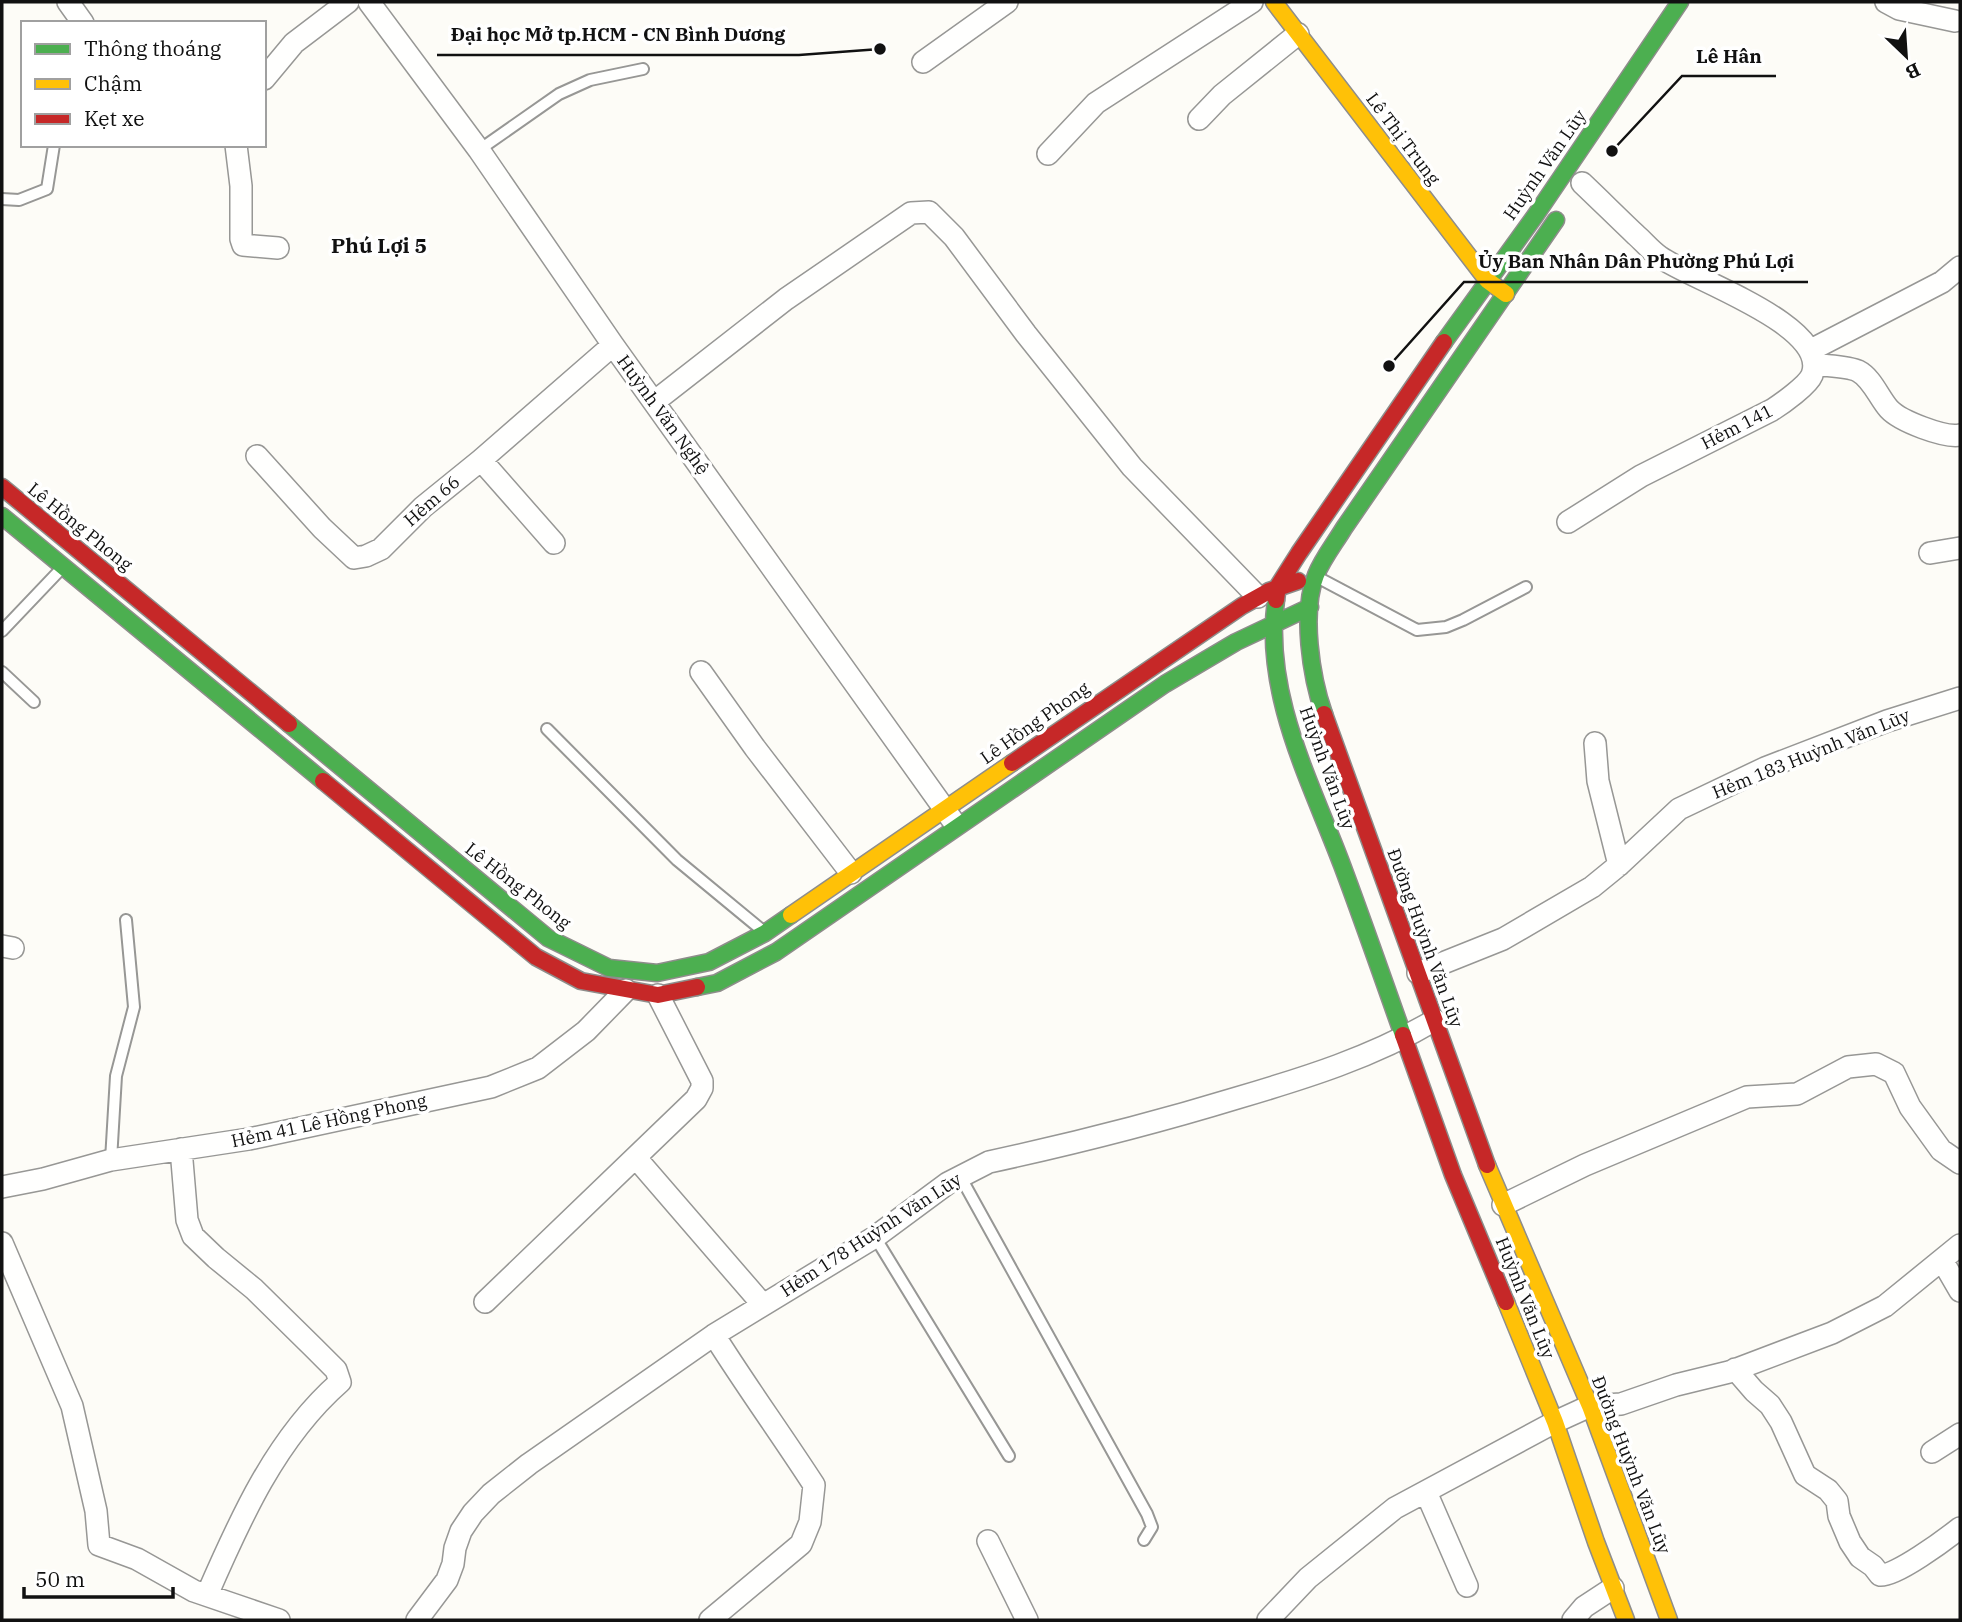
<svg xmlns="http://www.w3.org/2000/svg" width="1962" height="1622" font-family="'IBM Plex Serif',serif">
	<rect width="100%" height="100%" fill="#fdfcf7"/>
	<g fill="none" stroke-linecap="round" stroke-linejoin="round">
		<defs>
			<path id="lane" d="M 479,150 L 559,94 L 590,80 L 643,69
				M 2,199 L 19,200 L 47,189 L 54,145
				M 1317,577 L 1417,630 L 1446,627 L 1463,620 L 1526,587
				M 2,631 L 61,569
				M 2,672 L 34,702
				M 547,729 L 677,860 L 763,931
				M 111,1160 L 116,1076 L 134,1007 L 126,920
				M 960,1176 L 1147,1514 L 1152,1527 L 1144,1540
				M 875,1237 L 1009,1456"/>
			<path id="street" d="M 68,2 L 83,23
				M 369,2 L 479,150 L 613,345 L 953,821
				M 1886,2 L 1899,9 L 1955,21
				M 923,62 L 1007,2
				M 264,79 L 294,43 L 348,2
				M 1199,119 L 1222,95 L 1298,34
				M 236,145 L 241,186 L 241,239 L 243,245 L 278,248
				M 1048,154 L 1096,103 L 1252,2
				M 1811,350 L 1942,282 L 1960,267
				M 1814,364 C 1825,366 1848,366 1858,371 C 1872,378 1879,398 1889,409 C 1900,421 1944,438 1960,435
				M 654,402 L 786,299 L 911,213 L 929,212 L 954,237 L 1026,334 L 1132,467 L 1258,597
				M 257,456 L 322,528 L 354,558 L 366,556 L 381,549 L 423,507 L 481,460 L 613,345
				M 481,460 L 554,543
				M 1568,522 L 1641,476 L 1772,410 C 1783,403 1808,385 1812,375 C 1831,325 1690,279 1660,257 C 1651,251 1644,242 1636,235 C 1618,218 1600,200 1582,183
				M 1930,553 L 1960,548
				M 701,672 L 755,748 L 851,873
				M 1595,743 L 1598,781 L 1619,865
				M 2,946 L 13,948
				M 1418,973 L 1503,939 L 1592,887 L 1619,865 L 1679,809 L 1765,768 L 1887,721 L 1960,698
				M 181,1149 L 187,1220 L 193,1236 L 216,1258 L 254,1289 L 314,1348 L 336,1370 L 340,1382 C 276,1438 240,1519 207,1595
				M 636,1158 L 763,1305
				M 2,1187 L 43,1179 L 111,1160 L 249,1139 L 491,1087 L 538,1068 L 586,1031 L 626,990
				M 1503,1205 L 1585,1165 L 1747,1097 L 1797,1094 L 1848,1067 L 1876,1064 L 1894,1073 L 1910,1107 L 1941,1150 L 1960,1163
				M 2,1243 L 72,1406 L 96,1511 L 99,1545 L 137,1559 L 194,1591 L 279,1620
				M 1942,1260 L 1960,1291
				M 485,1302 L 696,1099 L 702,1088 L 702,1081 L 658,995
				M 1735,1369 L 1754,1391 L 1770,1405 L 1781,1422 L 1805,1475 L 1828,1490 L 1837,1501 L 1839,1516 L 1850,1542 L 1860,1557 L 1873,1566 L 1880,1575 C 1895,1577 1946,1539 1960,1528
				M 1932,1452 L 1960,1434
				M 1426,1492 L 1467,1586
				M 988,1541 L 1027,1620
				M 417,1620 L 447,1580 L 453,1564 L 455,1548 L 461,1531 L 473,1513 L 491,1494 L 529,1464 L 714,1335 L 875,1237 L 948,1183 L 989,1162 C 1072,1144 1155,1123 1237,1098 C 1305,1078 1373,1057 1435,1020
				M 710,1620 L 801,1544 L 810,1522 L 814,1485 C 781,1434 746,1386 714,1335
				M 1268,1620 L 1308,1578 L 1395,1508 L 1555,1422 L 1590,1406 L 1621,1404 L 1676,1385 L 1729,1372 L 1832,1333 L 1885,1306 L 1960,1245
				M 1573,1620 L 1584,1607 L 1613,1588"/>
			<path id="fast" d="M 1444,342 L 1535,216 L 1680,2
				M 2,516 L 323,781
				M 1276,600 C 1263,693 1310,780 1342,865 C 1363,921 1383,979 1403,1035
				M 1324,714 C 1311,677 1301,612 1316,575 C 1323,558 1335,543 1344,528 L 1556,220
				M 289,724 L 548,938 L 609,968 L 657,973 L 709,962 L 765,933 L 791,915
				M 697,987 L 717,983 L 776,952 L 1165,684 L 1236,642 L 1310,607"/>
			<path id="slow" d="M 1274,2 L 1487,280 L 1506,294
				M 791,915 L 1012,763
				M 1487,1165 L 1590,1406 L 1669,1620
				M 1506,1302 L 1555,1422 L 1596,1542 L 1626,1620"/>
			<path id="jam" d="M 2,487 L 289,724
				M 1276,600 L 1278,586 L 1299,553 L 1444,342
				M 1324,714 L 1487,1165
				M 1012,763 L 1242,606 L 1269,591 L 1298,581
				M 323,781 L 536,957 L 581,981 L 658,995 L 697,987
				M 1403,1035 L 1453,1175 L 1506,1302"/>
		</defs>
		<!-- lane casing -->
		<use href="#lane" stroke="#979795" stroke-width="14"/>
		<!-- street casing -->
		<use href="#street" stroke="#979795" stroke-width="24"/>
		<!-- fast casing -->
		<use href="#fast" stroke="#8e8d8b" stroke-width="19"/>
		<!-- slow casing -->
		<use href="#slow" stroke="#8e8d8b" stroke-width="19"/>
		<!-- jam casing -->
		<use href="#jam" stroke="#8e8d8b" stroke-width="19"/>
		<!-- lane -->
		<use href="#lane" stroke="#fffffe" stroke-width="10"/>
		<!-- street -->
		<use href="#street" stroke="#fffffe" stroke-width="21"/>
		<!-- fast -->
		<use href="#fast" stroke="#4caf50" stroke-width="16"/>
		<!-- slow -->
		<use href="#slow" stroke="#ffc107" stroke-width="16"/>
		<!-- jam -->
		<use href="#jam" stroke="#c62828" stroke-width="16"/>
	</g>
	<g text-anchor="middle" stroke-width="7" stroke-linejoin="round" paint-order="stroke">
		<!-- street labels -->
		<g font-size="18" fill="#111" stroke="#fff">
			<text transform="translate(1403 139) rotate(53)" y="6">Lê Thị Trung</text>
			<text transform="translate(1545 165) rotate(-55)" y="6">Huỳnh Văn Lũy</text>
			<text transform="translate(663 415) rotate(54)" y="6">Huỳnh Văn Nghệ</text>
			<text transform="translate(1737 427) rotate(-27)" y="6">Hẻm 141</text>
			<text transform="translate(432 501) rotate(-41)" y="6">Hẻm 66</text>
			<text transform="translate(80 527) rotate(39)" y="6">Lê Hồng Phong</text>
			<text transform="translate(1035 723) rotate(-35)" y="6">Lê Hồng Phong</text>
			<text transform="translate(1811 754) rotate(-22)" y="6">Hẻm 183 Huỳnh Văn Lũy</text>
			<text transform="translate(1327 768) rotate(70)" y="6">Huỳnh Văn Lũy</text>
			<text transform="translate(518 886) rotate(38)" y="6">Lê Hồng Phong</text>
			<text transform="translate(1425 938) rotate(70)" y="6">Đường Huỳnh Văn Lũy</text>
			<text transform="translate(329 1121) rotate(-12)" y="6">Hẻm 41 Lê Hồng Phong</text>
			<text transform="translate(871 1235) rotate(-33)" y="6">Hẻm 178 Huỳnh Văn Lũy</text>
			<text transform="translate(1525 1298) rotate(68)" y="6">Huỳnh Văn Lũy</text>
			<text transform="translate(1631 1465) rotate(69)" y="6">Đường Huỳnh Văn Lũy</text>
		</g>
		<!-- quarter labels -->
		<g font-size="21" font-weight="bold" fill="#111" stroke="#fff">
			<text x="379" y="253">Phú Lợi 5</text>
		</g>
	</g>
	<!-- callouts -->
	<path fill="none" stroke="#111" stroke-width="2.5" d="M880 49L799 55H437M1612 151L1682 76H1776M1389 366L1464 282H1808"/>
	<g fill="#111" stroke="#fff" stroke-width="2.5">
		<circle cx="880" cy="49" r="7"/>
		<circle cx="1612" cy="151" r="7"/>
		<circle cx="1389" cy="366" r="7"/>
	</g>
	<g font-size="19" text-anchor="middle" font-weight="bold" fill="#111" stroke="#fff" stroke-width="7" stroke-linejoin="round" paint-order="stroke">
		<text x="618" y="41">Đại học Mở tp.HCM - CN Bình Dương</text>
		<text x="1729" y="63">Lê Hân</text>
		<text x="1636" y="268">Ủy Ban Nhân Dân Phường Phú Lợi</text>
	</g>
	<!-- border -->
	<rect width="1962" height="1622" fill="none" stroke="#111111" stroke-width="7"/>
	<!-- legend -->
	<rect x="21" y="21" width="245" height="126" fill="#ffffff" stroke="#a0a0a0" stroke-width="2"/>
	<rect x="35" y="44" width="35" height="10" fill="#4caf50" stroke="#a0a0a0" stroke-width="2"/>
	<text x="84" y="56" font-size="21" fill="#111111">Thông thoáng</text>
	<rect x="35" y="79" width="35" height="10" fill="#ffc107" stroke="#a0a0a0" stroke-width="2"/>
	<text x="84" y="91" font-size="21" fill="#111111">Chậm</text>
	<rect x="35" y="114" width="35" height="10" fill="#c62828" stroke="#a0a0a0" stroke-width="2"/>
	<text x="84" y="126" font-size="21" fill="#111111">Kẹt xe</text>
	<!-- north arrow -->
	<g transform="translate(1906 56) rotate(155)" stroke="#ffffff" stroke-width="5" paint-order="stroke">
	<path d="M0-5L12 26L0 18L-12 26Z" fill="#111111"/>
	<text y="-10" font-size="19" font-weight="bold" text-anchor="middle" fill="#111111">B</text>
	</g>
	<!-- scale -->
	<path d="M24 1587v10h149v-10" fill="none" stroke="#111111" stroke-width="3.5"/>
	<text x="35" y="1587" font-size="21" fill="#111111" stroke="#ffffff" stroke-width="5" paint-order="stroke">50 m</text>
</svg>
